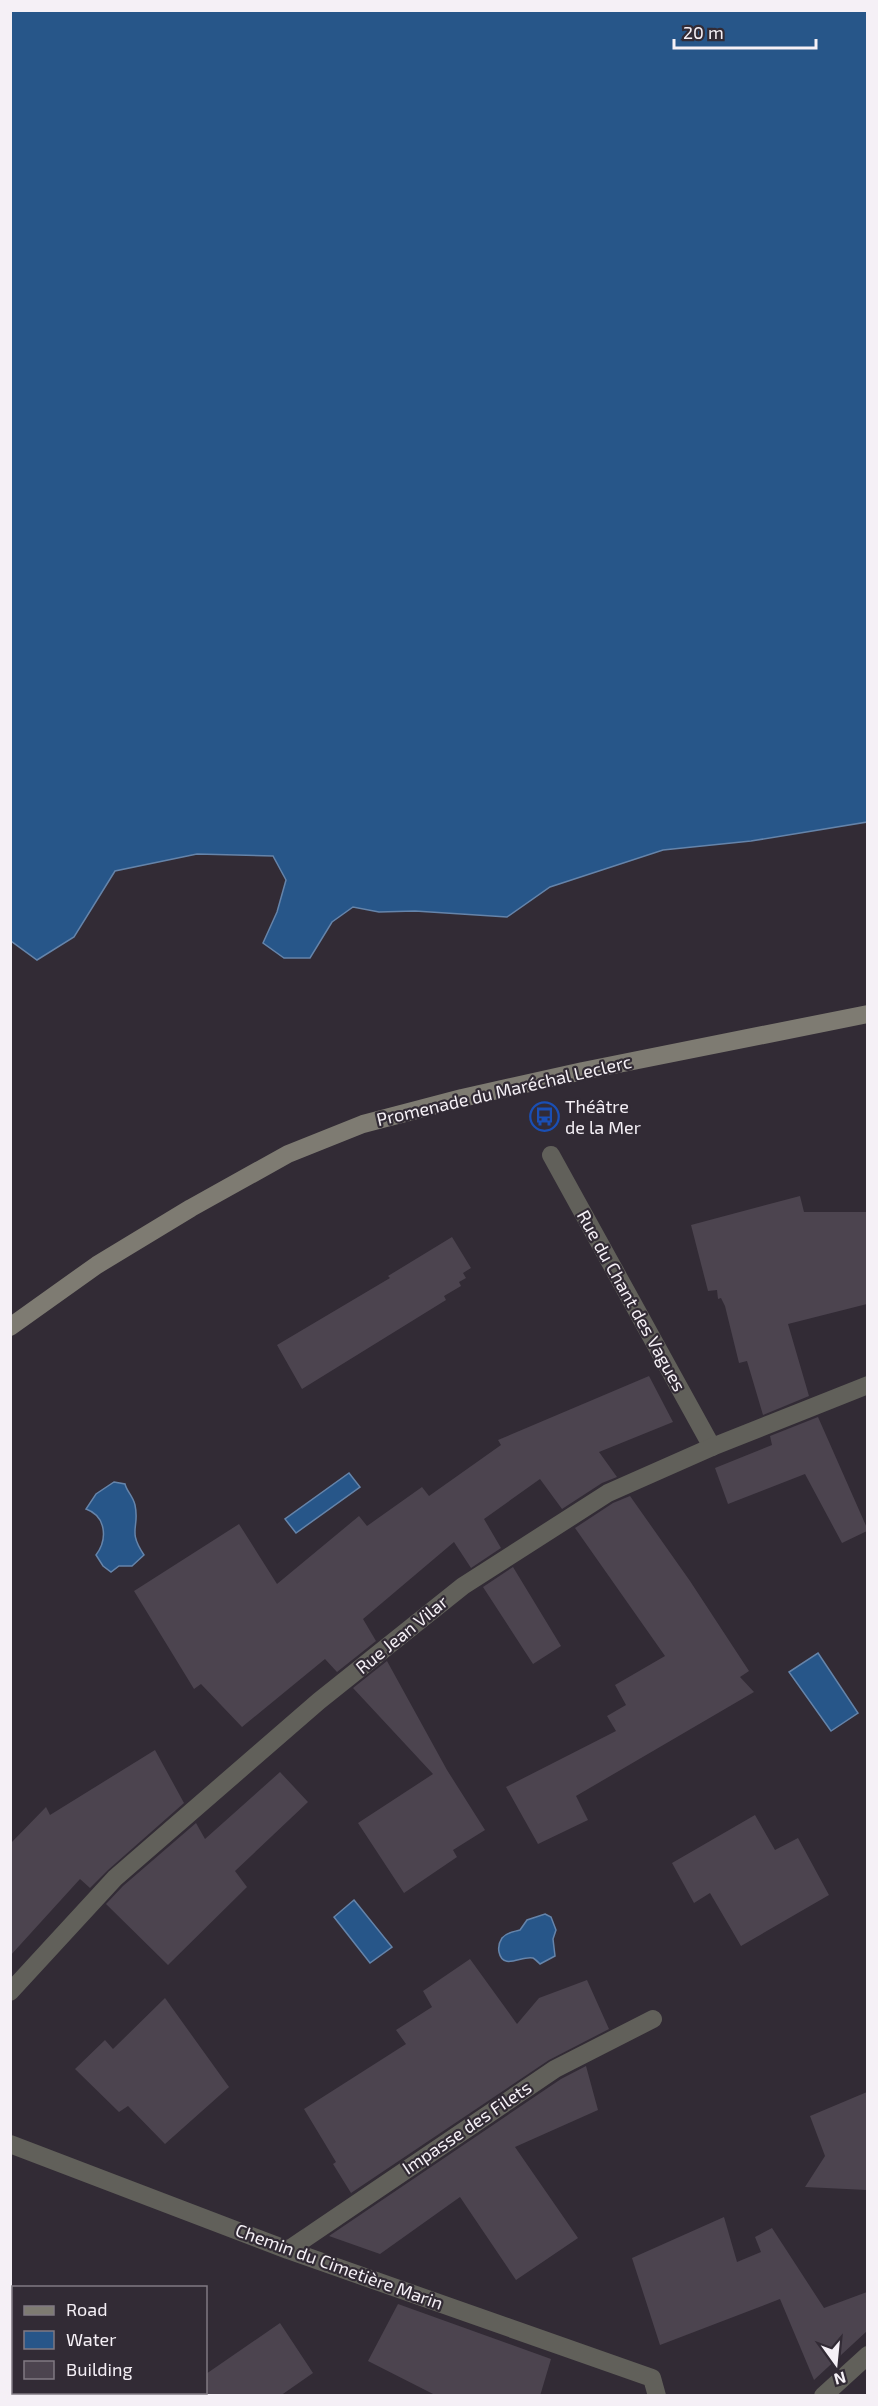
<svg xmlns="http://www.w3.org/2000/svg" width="878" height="2406" font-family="'Exo 2',sans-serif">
	<rect width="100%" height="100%" fill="#322b35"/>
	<!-- water -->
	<path fill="#275689" stroke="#6584aa" stroke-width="1.5" d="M 11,10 L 867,11 L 867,822 L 751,841 L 663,850 L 550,887 L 507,917 L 415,911 L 379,912 L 353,907 L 332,922 L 310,958 L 284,958 L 263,943 L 277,912 L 286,880 L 273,856 L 197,854 L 115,871 L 74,937 L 37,960 L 11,941 Z
		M 349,1473 L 360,1487 L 296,1533 L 285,1519 Z
		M 114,1482 L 125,1484 C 127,1492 133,1496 135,1505 C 140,1528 127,1530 144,1555 L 132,1566 L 119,1566 L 111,1572 L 103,1566 L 96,1555 C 108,1539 106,1516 86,1509 L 96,1494 Z
		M 818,1653 L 858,1713 L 831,1731 L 789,1672 Z
		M 354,1900 L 392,1947 L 370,1963 L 334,1917 Z
		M 545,1914 L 551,1917 L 556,1930 L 553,1939 L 555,1956 L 540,1964 C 538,1962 535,1959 533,1958 C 522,1955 503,1971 499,1952 C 498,1947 500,1941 502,1938 C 507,1932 513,1932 520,1930 L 527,1920 Z"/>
	<!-- building -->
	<path fill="#4c444f" d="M 800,1196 L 804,1212 L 867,1212 L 867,1304 L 788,1324 L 809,1396 L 763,1415 L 747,1361 L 739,1363 L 725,1306 L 721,1298 L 718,1299 L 717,1290 L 708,1291 L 691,1225 Z
		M 452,1237 L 471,1268 L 463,1273 L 466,1278 L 459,1282 L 461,1286 L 444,1296 L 446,1300 L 302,1389 L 277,1345 L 390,1278 L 388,1276 Z
		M 649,1376 L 673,1422 L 599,1452 L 617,1477 L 602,1483 L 562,1509 L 540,1479 L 484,1519 L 501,1548 L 471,1568 L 454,1542 L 363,1619 L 376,1641 L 337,1672 L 325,1659 L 242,1727 L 201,1684 L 194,1689 L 134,1591 L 239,1524 L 277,1584 L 359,1516 L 367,1526 L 422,1487 L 429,1496 L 501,1445 L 498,1440 Z
		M 818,1417 L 867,1528 L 867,1531 L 842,1543 L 805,1474 L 728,1504 L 715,1468 L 772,1445 L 770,1436 Z
		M 630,1496 L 690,1581 L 749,1671 L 740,1677 L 754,1692 L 576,1796 L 588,1820 L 538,1844 L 506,1787 L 616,1731 L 607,1716 L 626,1705 L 615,1685 L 665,1656 L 575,1528 L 613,1503 Z
		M 513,1567 L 561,1646 L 533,1664 L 483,1587 Z
		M 387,1661 L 447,1770 L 485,1830 L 453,1850 L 457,1857 L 404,1893 L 358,1823 L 433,1774 L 353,1688 Z
		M 155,1750 L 184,1803 L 108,1870 L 90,1888 L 80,1879 L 10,1956 L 10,1844 L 46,1807 L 50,1815 Z
		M 280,1772 L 308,1802 L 235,1871 L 247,1887 L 168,1965 L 106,1904 L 123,1886 L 196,1823 L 205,1839 Z
		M 755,1815 L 775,1850 L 798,1838 L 829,1895 L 741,1946 L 710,1893 L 694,1903 L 672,1863 Z
		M 470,1959 L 517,2024 L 539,1998 L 587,1980 L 609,2029 L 549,2060 L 351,2193 L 333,2164 L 336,2162 L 304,2109 L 406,2044 L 396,2030 L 432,2007 L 423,1991 Z
		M 165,1998 L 229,2087 L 165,2144 L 128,2106 L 119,2112 L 75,2069 L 105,2040 L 113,2049 Z
		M 586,2066 L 598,2110 L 515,2147 L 578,2238 L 516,2280 L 460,2197 L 380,2254 L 329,2236 L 561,2079 Z
		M 867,2092 L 867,2190 L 805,2187 L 825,2156 L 810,2116 Z
		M 724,2217 L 737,2262 L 761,2252 L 755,2237 L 772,2228 L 824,2308 L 867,2292 L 867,2331 L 814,2380 L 780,2299 L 660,2345 L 632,2258 Z
		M 398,2304 L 551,2359 L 540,2396 L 437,2396 L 368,2361 Z
		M 280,2323 L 313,2373 L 280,2396 L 173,2396 L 178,2392 L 206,2392 L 206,2374 Z"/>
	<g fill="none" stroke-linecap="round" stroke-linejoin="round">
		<!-- minor -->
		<path stroke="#61605a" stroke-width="18" d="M 551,1155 L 712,1447
			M 10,2144 L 288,2250 L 652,2378 L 657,2396
			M 288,2250 L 555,2069 L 653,2019
			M 823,2396 L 868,2355"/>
		<!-- tertiary -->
		<path stroke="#61605a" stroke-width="18" d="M 10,1992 L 115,1878 L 319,1701 L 463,1586 L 608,1493 L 712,1447 L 868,1385"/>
		<!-- secondary -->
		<path stroke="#7e7b72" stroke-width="18" d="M 10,1327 L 97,1265 L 191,1208 L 288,1154 L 363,1124 L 462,1098 L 583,1071 L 868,1014"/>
	</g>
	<!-- icons -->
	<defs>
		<symbol id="bus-ring" viewBox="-11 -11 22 22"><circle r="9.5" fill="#322b35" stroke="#1a4fb4" stroke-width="1.5"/><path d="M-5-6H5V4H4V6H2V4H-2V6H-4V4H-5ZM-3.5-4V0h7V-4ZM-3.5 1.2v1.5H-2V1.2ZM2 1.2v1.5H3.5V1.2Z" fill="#1a4fb4"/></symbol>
	</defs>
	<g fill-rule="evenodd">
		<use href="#bus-ring" x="528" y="1100" width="33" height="33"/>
	</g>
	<g text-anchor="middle" stroke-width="4.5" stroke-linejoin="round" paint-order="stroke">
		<!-- street labels -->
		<g font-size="18" fill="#f5f0f6" stroke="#322b35">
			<text transform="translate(504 1091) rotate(-13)" y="6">Promenade du Maréchal Leclerc</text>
			<text transform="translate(631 1301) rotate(61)" y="6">Rue du Chant des Vagues</text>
			<text transform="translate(402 1635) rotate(-39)" y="6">Rue Jean Vilar</text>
			<text transform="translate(467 2128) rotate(-34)" y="6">Impasse des Filets</text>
			<text transform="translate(339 2267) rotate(20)" y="6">Chemin du Cimetière Marin</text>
		</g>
		<!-- poi labels -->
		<g font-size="18" fill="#f5f0f6" stroke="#322b35" text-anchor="start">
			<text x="565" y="1113">Théâtre<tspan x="565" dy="21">de la Mer</tspan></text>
		</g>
	</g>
	<!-- border -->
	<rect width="878" height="2406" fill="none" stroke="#f5f0f6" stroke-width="24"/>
	<!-- legend -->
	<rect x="12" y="2286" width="195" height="108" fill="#322b35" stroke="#807a82" stroke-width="1.5"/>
	<rect x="24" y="2306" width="30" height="9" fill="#7e7b72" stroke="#807a82" stroke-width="1.5"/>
	<text x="66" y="2316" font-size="18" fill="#f5f0f6">Road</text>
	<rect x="24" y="2331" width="30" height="18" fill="#275689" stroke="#807a82" stroke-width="1.5"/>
	<text x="66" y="2346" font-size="18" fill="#f5f0f6">Water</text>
	<rect x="24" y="2361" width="30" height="18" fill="#4c444f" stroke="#807a82" stroke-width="1.5"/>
	<text x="66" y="2376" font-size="18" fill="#f5f0f6">Building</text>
	<!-- north arrow -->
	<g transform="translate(836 2364) rotate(165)" stroke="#322b35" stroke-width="4.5" paint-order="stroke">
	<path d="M0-4.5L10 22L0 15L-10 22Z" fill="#f5f0f6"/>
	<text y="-9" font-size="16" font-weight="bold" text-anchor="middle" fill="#f5f0f6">N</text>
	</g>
	<!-- scale -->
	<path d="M674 39v9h142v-9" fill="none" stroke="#f5f0f6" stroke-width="3"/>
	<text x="683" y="39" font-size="18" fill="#f5f0f6" stroke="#322b35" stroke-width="4.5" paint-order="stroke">20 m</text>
</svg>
